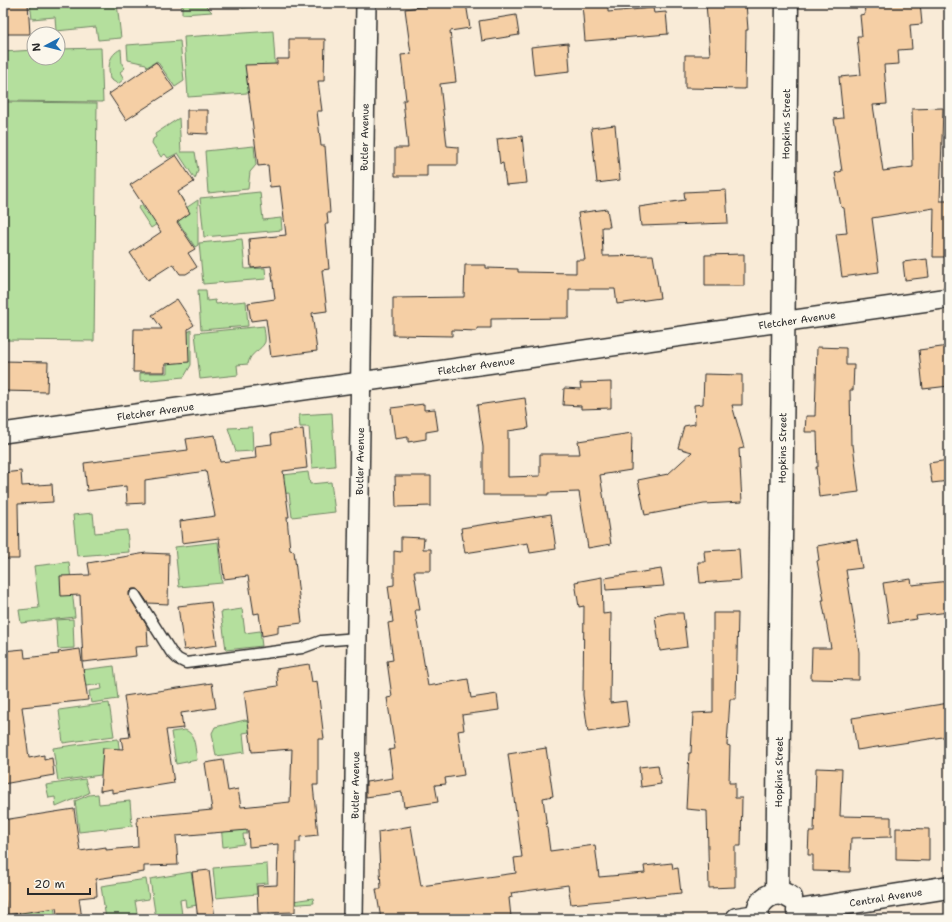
<svg xmlns="http://www.w3.org/2000/svg" width="952" height="922" font-family="'Shantell Sans',sans-serif">
	<rect width="100%" height="100%" fill="#f9ebd7"/>
	<filter id="ink" filterUnits="userSpaceOnUse"><feTurbulence type="fractalNoise" baseFrequency=".025" numOctaves="2"/><feDisplacementMap in="SourceGraphic" scale="8" xChannelSelector="R" yChannelSelector="G"/><feConvolveMatrix kernelMatrix="1 2 1 2 8 2 1 2 1" color-interpolation-filters="sRGB"/></filter>
	<g filter="url(#ink)">
		<!-- green -->
		<path fill="#b4df9d" stroke="#708564" d="M 30,3 L 117,3 L 121,38 L 98,40 L 96,27 L 56,31 L 55,17 L 32,19 Z
			M 182,3 L 203,3 L 212,12 L 182,14 Z
			M 242,3 L 279,3 L 279,5 L 242,8 Z
			M 273,31 L 277,91 L 188,97 L 184,37 Z
			M 180,41 L 184,81 L 175,87 L 157,61 L 147,67 L 146,64 L 128,60 L 127,45 Z
			M 101,48 L 103,102 L 3,101 L 3,52 L 34,50 L 34,58 L 58,58 L 58,49 Z
			M 121,49 L 122,64 L 125,68 L 120,72 L 124,79 L 118,84 L 110,79 C 108,67 108,55 121,49 Z
			M 3,102 L 97,103 L 94,341 L 3,340 Z
			M 179,118 L 181,152 L 195,152 L 198,170 L 195,179 L 178,153 L 168,158 L 165,154 L 161,157 L 152,143 L 153,139 L 156,137 L 155,134 Z
			M 254,146 L 256,165 L 250,172 L 248,189 L 208,193 L 205,151 Z
			M 260,192 L 263,220 L 281,218 L 282,230 L 204,237 L 200,198 Z
			M 179,194 L 186,205 L 151,228 L 138,208 L 142,205 L 147,214 Z
			M 198,200 L 198,245 L 195,247 L 177,220 L 165,222 Z
			M 242,239 L 245,269 L 265,268 L 266,279 L 203,284 L 199,243 Z
			M 198,290 L 206,290 L 207,301 L 215,300 L 216,304 L 246,301 L 248,326 L 201,330 Z
			M 264,326 C 264,330 266,337 265,342 C 261,351 250,352 248,364 L 237,365 L 238,375 L 200,379 L 195,333 Z
			M 191,330 L 191,365 L 184,377 L 140,381 L 140,373 L 167,373 L 167,347 Z
			M 332,413 L 335,466 L 312,468 L 309,427 L 300,427 L 299,415 Z
			M 252,427 L 253,451 L 236,452 L 228,428 Z
			M 308,472 L 310,484 L 331,482 L 335,512 L 292,517 L 289,493 L 229,500 L 226,482 Z
			M 93,513 L 95,533 L 127,530 L 129,552 L 77,556 L 73,515 Z
			M 218,542 L 222,583 L 179,587 L 175,547 Z
			M 69,562 L 75,617 L 21,623 L 19,610 L 39,608 L 34,566 Z
			M 242,609 L 245,633 L 260,631 L 262,646 L 226,650 L 221,612 Z
			M 73,619 L 74,648 L 58,649 L 56,620 Z
			M 114,666 L 118,699 L 91,703 L 89,691 L 102,689 L 101,684 L 42,692 L 40,675 Z
			M 109,703 L 114,736 L 63,743 L 59,710 Z
			M 245,720 L 254,724 L 249,732 L 243,733 L 245,752 L 216,756 L 212,733 L 215,727 Z
			M 185,730 C 196,733 195,751 197,760 L 176,764 L 171,732 Z
			M 118,739 L 122,772 L 58,781 L 53,748 Z
			M 85,779 L 89,793 L 56,807 L 55,797 L 49,798 L 46,785 Z
			M 98,794 L 99,804 L 130,801 L 132,826 L 79,832 L 75,801 L 89,795 Z
			M 245,812 L 247,834 L 243,834 L 244,844 L 223,847 L 220,814 Z
			M 267,864 L 268,883 L 256,884 L 257,894 L 216,898 L 213,868 Z
			M 191,872 L 197,905 L 186,907 L 185,899 L 180,900 L 182,915 L 156,919 L 150,879 Z
			M 146,879 L 149,899 L 135,901 L 138,919 L 106,919 L 101,886 Z
			M 52,894 L 56,919 L 3,919 L 3,901 Z
			M 313,898 L 314,903 L 287,905 L 293,901 Z"/>
		<!-- building -->
		<path fill="#f5cfa5" stroke="#2b2b2b" d="M 3,3 L 28,3 L 30,34 L 3,34 Z
			M 449,3 L 466,3 L 470,28 L 450,31 L 456,82 L 440,84 L 447,146 L 458,147 L 458,165 L 427,165 L 427,176 L 395,176 L 395,148 L 408,148 L 403,100 L 406,100 L 401,55 L 411,54 L 405,9 Z
			M 582,3 L 608,3 L 608,12 L 653,8 L 654,13 L 666,12 L 668,34 L 585,41 Z
			M 706,3 L 746,3 L 748,30 L 746,30 L 745,89 L 685,88 L 685,55 L 710,55 Z
			M 864,3 L 920,3 L 922,24 L 910,25 L 912,49 L 898,50 L 899,64 L 884,65 L 887,104 L 873,105 L 883,171 L 913,167 L 912,109 L 943,108 L 940,201 L 949,201 L 949,257 L 933,257 L 934,208 L 872,218 L 879,272 L 842,277 L 836,234 L 847,233 L 844,208 L 841,207 L 835,173 L 842,171 L 834,119 L 843,118 L 839,77 L 861,75 L 857,36 L 862,36 L 860,15 L 865,14 Z
			M 516,15 L 519,35 L 482,41 L 479,21 Z
			M 289,39 L 325,39 L 324,81 L 318,81 L 322,111 L 317,111 L 321,146 L 325,146 L 330,213 L 327,213 L 328,224 L 325,224 L 329,269 L 322,270 L 327,311 L 312,313 L 317,351 L 271,357 L 266,319 L 251,321 L 248,303 L 275,299 L 271,266 L 251,268 L 249,239 L 286,235 L 280,186 L 270,187 L 268,165 L 258,166 L 245,65 L 277,64 L 277,59 L 289,59 Z
			M 568,43 L 570,71 L 534,75 L 531,47 Z
			M 156,62 L 174,89 L 126,120 L 109,94 Z
			M 187,110 L 208,110 L 208,134 L 187,133 Z
			M 615,125 L 620,180 L 597,183 L 591,128 Z
			M 522,136 L 527,183 L 506,185 L 503,163 L 500,164 L 497,139 Z
			M 176,155 L 194,182 L 178,192 L 190,213 L 177,222 L 195,249 L 188,253 L 197,267 L 186,274 L 180,274 L 173,264 L 148,280 L 130,253 L 161,232 L 130,185 Z
			M 726,190 L 728,223 L 641,226 L 639,207 L 685,200 L 684,192 Z
			M 607,209 L 610,227 L 602,227 L 603,256 L 653,255 L 660,298 L 617,304 L 615,289 L 569,289 L 569,318 L 491,319 L 491,328 L 477,328 L 477,331 L 452,330 L 452,336 L 393,335 L 393,298 L 464,297 L 465,265 L 486,265 L 486,268 L 518,269 L 518,272 L 576,273 L 576,260 L 585,260 L 578,213 Z
			M 744,254 L 744,286 L 705,286 L 705,255 Z
			M 927,259 L 929,277 L 905,280 L 903,262 Z
			M 177,299 L 194,325 L 188,329 L 189,362 L 165,364 L 165,372 L 133,372 L 134,329 L 162,329 L 152,315 Z
			M 949,346 L 949,386 L 923,389 L 919,350 Z
			M 817,347 L 846,348 L 846,365 L 854,365 L 853,390 L 850,390 L 851,445 L 853,445 L 859,492 L 819,497 L 816,467 L 818,467 L 817,432 L 805,432 L 806,416 L 815,416 Z
			M 3,361 L 48,362 L 47,392 L 3,391 Z
			M 704,374 L 742,375 L 742,405 L 732,405 L 744,448 L 739,449 L 742,502 L 704,504 L 645,515 L 638,480 L 668,474 L 692,452 L 678,448 L 684,426 L 695,424 L 694,405 L 703,404 Z
			M 611,382 L 611,408 L 581,409 L 581,406 L 563,405 L 564,388 L 581,389 L 580,383 Z
			M 525,398 L 529,428 L 508,431 L 508,477 L 540,476 L 540,454 L 580,454 L 578,441 L 632,433 L 631,470 L 600,475 L 611,544 L 588,548 L 579,492 L 548,493 L 548,495 L 483,495 L 483,447 L 477,405 Z
			M 424,404 L 424,410 L 435,409 L 438,430 L 426,432 L 426,439 L 408,442 L 408,437 L 395,439 L 391,408 Z
			M 303,429 L 307,468 L 283,471 L 289,517 L 287,517 L 290,550 L 294,551 L 302,623 L 278,626 L 278,633 L 262,636 L 259,613 L 254,614 L 248,576 L 224,579 L 219,538 L 182,543 L 180,521 L 215,516 L 206,471 L 145,480 L 145,503 L 127,504 L 126,486 L 87,491 L 84,463 L 188,450 L 186,439 L 215,435 L 220,462 L 256,458 L 255,446 L 272,444 L 271,434 Z
			M 949,460 L 949,481 L 932,483 L 929,463 Z
			M 21,471 L 22,486 L 52,484 L 53,502 L 18,504 L 19,559 L 3,559 L 3,473 Z
			M 395,476 L 431,476 L 431,506 L 396,507 Z
			M 551,514 L 556,549 L 530,553 L 528,543 L 465,553 L 461,528 Z
			M 401,537 L 424,538 L 423,549 L 431,549 L 431,571 L 414,571 L 420,610 L 415,610 L 428,686 L 468,679 L 471,698 L 497,694 L 499,710 L 462,715 L 464,730 L 458,731 L 464,775 L 445,778 L 446,784 L 435,785 L 438,802 L 404,807 L 402,792 L 366,797 L 366,782 L 393,778 L 389,750 L 395,749 L 387,698 L 392,697 L 387,661 L 393,660 L 388,623 L 393,622 L 388,586 L 394,585 L 394,551 L 401,552 Z
			M 857,539 L 862,568 L 846,570 L 859,652 L 859,680 L 811,679 L 812,648 L 831,648 L 822,600 L 824,600 L 817,561 L 819,560 L 817,546 Z
			M 739,549 L 741,580 L 700,583 L 698,562 L 705,562 L 704,551 Z
			M 146,553 L 169,554 L 168,604 L 148,603 L 138,589 L 132,589 L 129,592 L 130,598 L 147,626 L 148,646 L 135,647 L 136,656 L 83,662 L 80,595 L 61,596 L 60,576 L 90,575 L 88,563 Z
			M 661,569 L 664,586 L 606,590 L 605,578 Z
			M 602,577 L 603,614 L 611,613 L 610,703 L 626,701 L 629,726 L 588,732 L 583,695 L 584,606 L 579,607 L 575,582 Z
			M 911,579 L 912,585 L 949,581 L 949,612 L 916,616 L 917,619 L 889,623 L 883,583 Z
			M 211,602 L 217,645 L 184,650 L 178,606 Z
			M 669,613 L 683,613 L 687,647 L 660,651 L 655,616 Z
			M 713,613 L 738,613 L 736,699 L 730,699 L 727,745 L 730,746 L 729,783 L 735,783 L 735,798 L 742,798 L 741,846 L 735,846 L 735,887 L 709,888 L 707,811 L 686,809 L 689,753 L 691,753 L 693,713 L 713,712 Z
			M 24,649 L 25,658 L 59,654 L 58,652 L 80,649 L 88,700 L 22,707 L 29,758 L 44,755 L 44,760 L 52,758 L 54,775 L 3,784 L 3,651 Z
			M 309,664 L 312,682 L 317,681 L 324,739 L 318,739 L 318,785 L 313,785 L 318,835 L 300,837 L 300,842 L 296,842 L 295,912 L 258,913 L 257,886 L 277,885 L 278,844 L 249,847 L 248,830 L 176,836 L 178,865 L 144,866 L 144,872 L 96,879 L 97,896 L 79,898 L 82,919 L 58,919 L 56,908 L 7,915 L 3,890 L 3,820 L 74,809 L 80,851 L 106,847 L 106,850 L 138,847 L 137,817 L 212,810 L 205,763 L 223,760 L 228,791 L 238,789 L 241,807 L 290,802 L 292,749 L 252,752 L 244,691 L 278,686 L 276,669 Z
			M 212,683 L 216,708 L 181,713 L 183,728 L 166,730 L 174,783 L 112,793 L 112,789 L 100,791 L 103,748 L 123,749 L 121,738 L 130,737 L 124,696 Z
			M 949,703 L 949,736 L 857,750 L 852,718 Z
			M 546,748 L 553,796 L 543,798 L 550,851 L 595,845 L 599,877 L 645,873 L 644,866 L 672,863 L 673,869 L 678,868 L 681,893 L 571,904 L 568,885 L 511,893 L 512,897 L 509,898 L 511,917 L 500,919 L 381,919 L 376,889 L 381,889 L 378,832 L 411,826 L 421,886 L 516,873 L 514,858 L 522,857 L 508,754 Z
			M 658,765 L 661,784 L 641,787 L 639,767 Z
			M 816,768 L 842,769 L 840,816 L 891,817 L 891,837 L 851,838 L 850,872 L 813,871 L 813,855 L 808,855 L 809,832 L 814,832 Z
			M 896,828 L 929,829 L 929,861 L 896,860 Z
			M 209,870 L 215,919 L 198,919 L 192,872 Z"/>
		<g fill="none" stroke-linecap="round" stroke-linejoin="round">
			<defs>
				<path id="service" d="M 135,595 L 171,652 L 178,659 L 186,663 L 302,648 L 321,641 L 357,638"/>
				<g id="minor">
					<path id="s1" d="M 3,433 L 949,298"/>
					<path id="s2" d="M 353,919 L 366,3"/>
				</g>
				<g id="tertiary">
					<path id="s3" d="M 777,893 L 787,3"/>
					<path id="s4" d="M 798,911 L 949,887"/>
					<path d="M 737,919 L 757,916"/>
					<path d="M 758,919 C 754,900 776,886 791,898"/>
				</g>
			</defs>
			<!-- service casing -->
			<use href="#service" stroke="#2b2b2b" stroke-width="13"/>
			<!-- minor casing -->
			<use href="#minor" stroke="#2b2b2b" stroke-width="22"/>
			<!-- tertiary casing -->
			<use href="#tertiary" stroke="#2b2b2b" stroke-width="25"/>
			<!-- service -->
			<use href="#service" stroke="#fbf7ec" stroke-width="10"/>
			<!-- minor -->
			<use href="#minor" stroke="#fbf7ec" stroke-width="19"/>
			<!-- tertiary -->
			<use href="#tertiary" stroke="#fbf7ec" stroke-width="22"/>
		</g>
	</g>
	<g text-anchor="middle" stroke-width="3" stroke-linejoin="round" paint-order="stroke">
		<!-- street labels -->
		<g font-size="10" fill="#2b2b2b" stroke="#fbf7ec">
			<text dy="4" stroke="none"><textPath href="#s3" startOffset="769">Hopkins Street</textPath></text>
			<text dy="4" stroke="none"><textPath href="#s2" startOffset="782">Butler Avenue</textPath></text>
			<text dy="4" stroke="none"><textPath href="#s1" startOffset="802">Fletcher Avenue</textPath></text>
			<text dy="4" stroke="none"><textPath href="#s1" startOffset="478">Fletcher Avenue</textPath></text>
			<text dy="4" stroke="none"><textPath href="#s1" startOffset="154">Fletcher Avenue</textPath></text>
			<text dy="4" stroke="none"><textPath href="#s3" startOffset="445">Hopkins Street</textPath></text>
			<text dy="4" stroke="none"><textPath href="#s2" startOffset="458">Butler Avenue</textPath></text>
			<text dy="4" stroke="none"><textPath href="#s3" startOffset="121">Hopkins Street</textPath></text>
			<text dy="4" stroke="none"><textPath href="#s2" startOffset="134">Butler Avenue</textPath></text>
			<text dy="4" stroke="none"><textPath href="#s4" startOffset="89">Central Avenue</textPath></text>
		</g>
	</g>
	<!-- margin -->
	<rect width="952" height="922" fill="none" stroke="#fbf7ec" stroke-width="16"/>
	<rect x="8" y="8" width="936" height="906" fill="none" stroke="#2b2b2b" stroke-width="1.5" filter="url(#ink)"/>
	<!-- north arrow -->
	<g transform="translate(46 46) rotate(263)"><circle r="19" fill="#fbf7ec" stroke="#a8a59f"/>
	<path d="M0-3L7 15L0 10L-7 15Z" fill="#1f6fb2"/>
	<text y="-6" font-size="11" font-weight="bold" text-anchor="middle" fill="#2b2b2b">N</text>
	</g>
	<!-- scale -->
	<path d="M28 888v6h62v-6" fill="none" stroke="#2b2b2b" stroke-width="2"/>
	<text x="34" y="888" font-size="12" fill="#2b2b2b" stroke="#fbf7ec" stroke-width="3" paint-order="stroke">20 m</text>
</svg>
